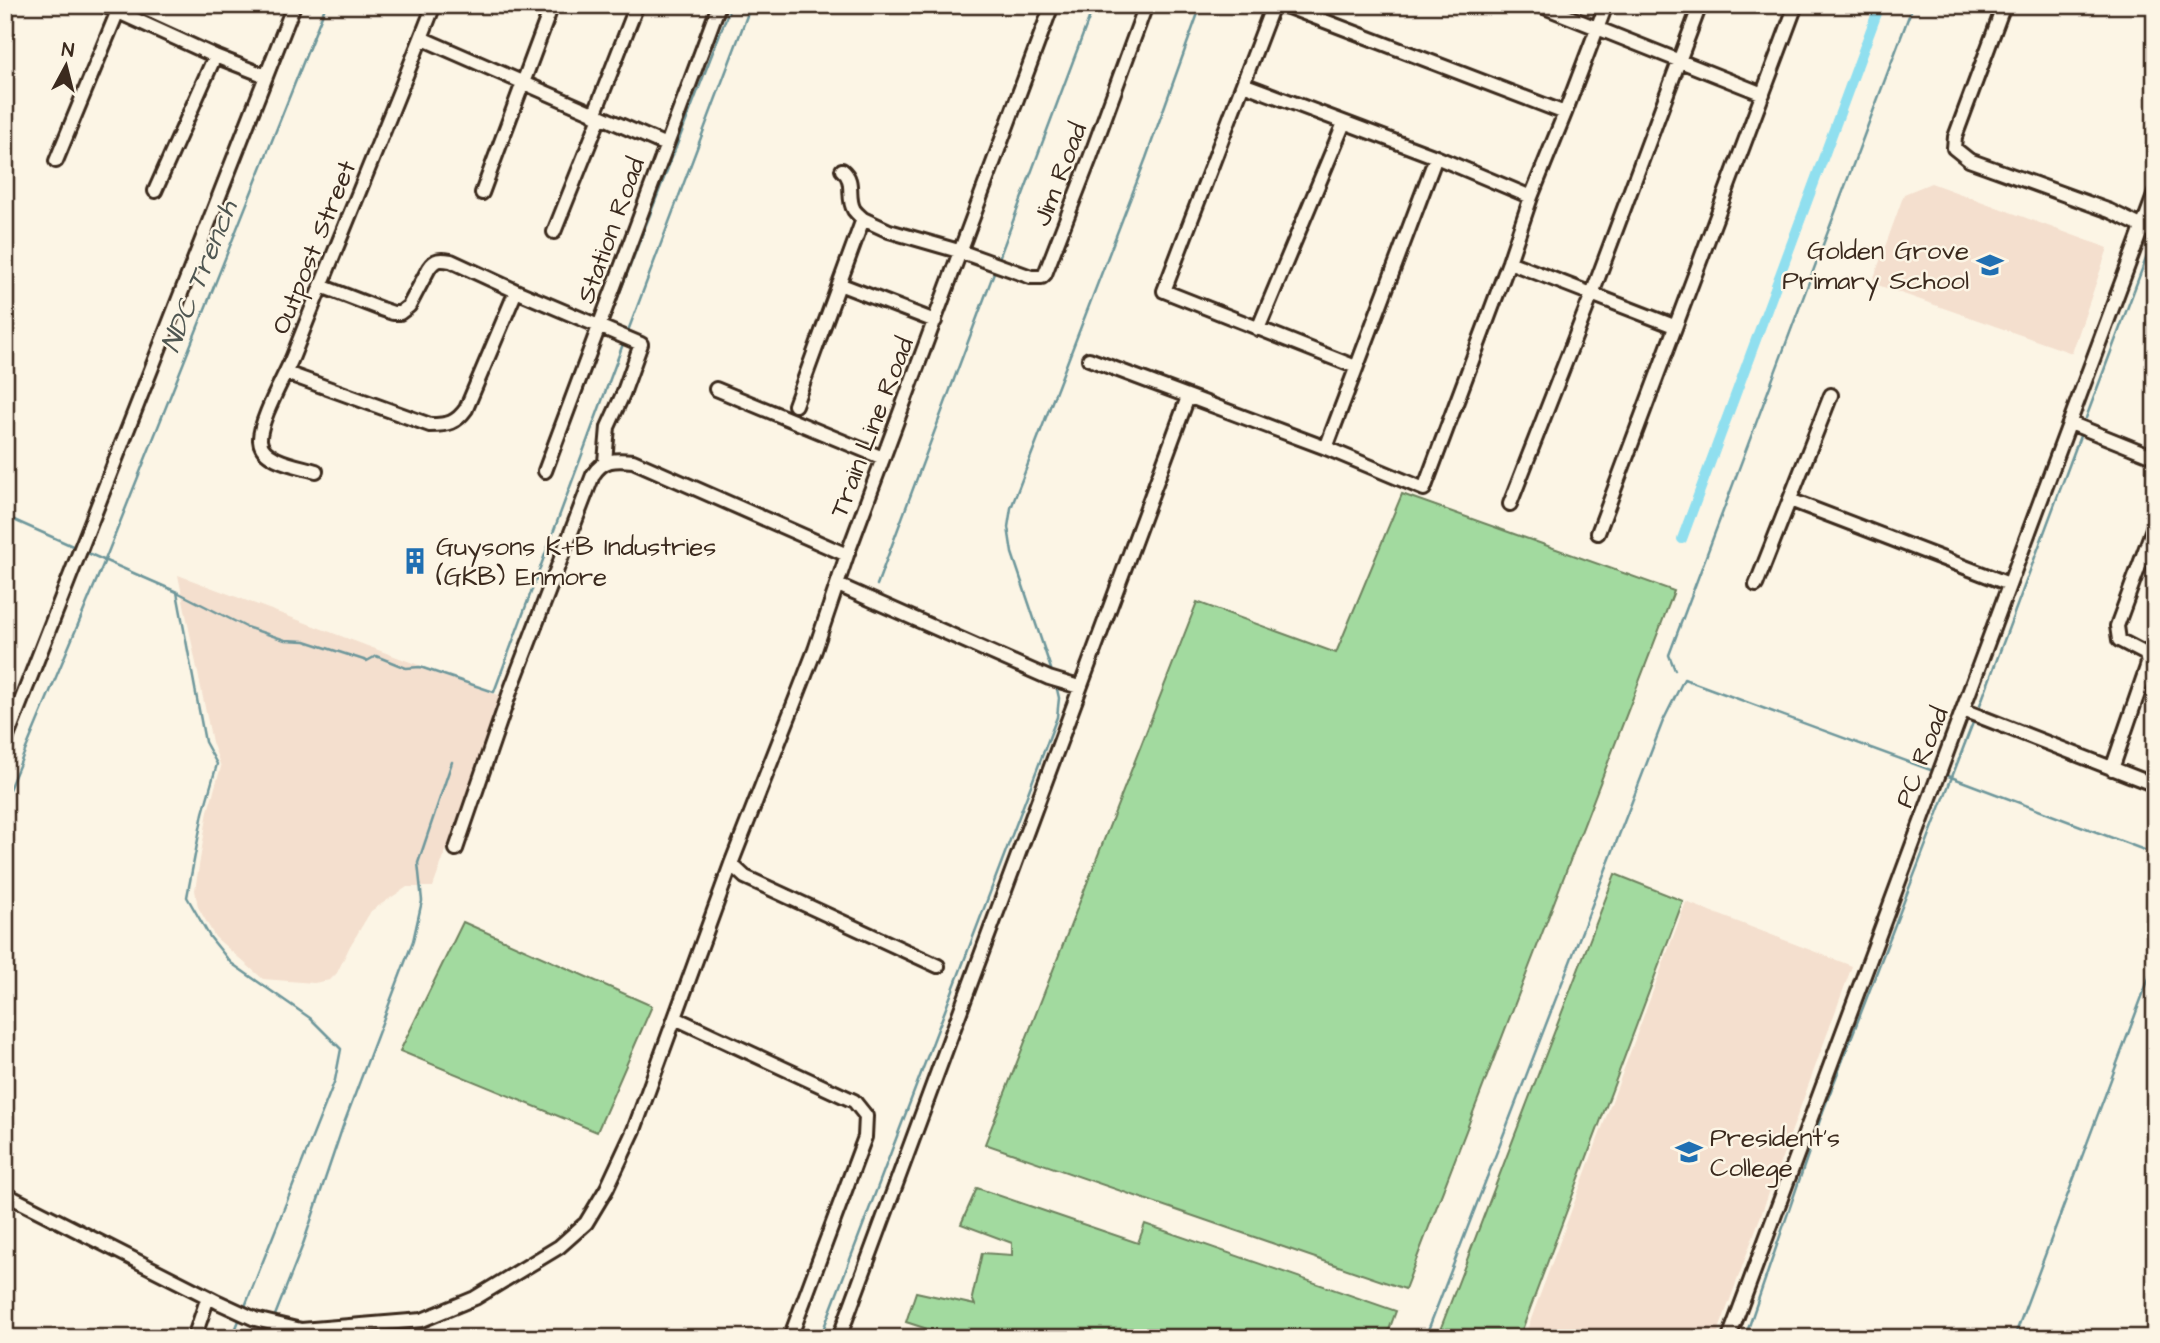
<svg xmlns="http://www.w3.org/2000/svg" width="2160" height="1343" font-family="'Architects Daughter',sans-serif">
	<rect width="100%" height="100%" fill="#fcf5e5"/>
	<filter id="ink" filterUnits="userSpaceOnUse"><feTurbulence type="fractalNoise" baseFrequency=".0143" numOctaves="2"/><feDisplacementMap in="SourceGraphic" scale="14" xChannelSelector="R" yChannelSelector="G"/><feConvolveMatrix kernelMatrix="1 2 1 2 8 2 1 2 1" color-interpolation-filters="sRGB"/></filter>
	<g filter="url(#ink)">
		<!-- built -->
		<path fill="#f4dfce" d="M 1931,183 L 2108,248 L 2072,353 L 1872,283 L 1904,194 Z
			M 178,575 L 501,696 L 433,887 L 407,887 L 371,911 L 350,946 L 337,973 L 330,980 L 314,983 L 263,979 L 215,937 L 198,907 L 195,890 L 208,811 L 221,767 L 212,742 Z
			M 1686,902 L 1852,966 L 1716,1338 L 1524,1338 Z"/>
		<!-- green -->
		<path fill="#a2da9f" stroke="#6e825e" stroke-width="2" d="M 1402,494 L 1674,591 L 1405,1289 L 985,1144 L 1197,602 L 1336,653 Z
			M 1615,874 L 1683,901 L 1519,1338 L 1437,1338 Z
			M 463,922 L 652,1006 L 597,1132 L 400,1051 Z
			M 977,1188 L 1138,1243 L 1145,1224 L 1396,1311 L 1386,1338 L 955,1338 L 906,1322 L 916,1292 L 975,1305 L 972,1298 L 982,1253 L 1012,1255 L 1012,1243 L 961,1224 Z"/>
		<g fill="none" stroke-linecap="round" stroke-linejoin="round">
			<!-- stream -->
			<path stroke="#6e979b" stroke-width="2.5" d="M 998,261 L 1094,5
				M 608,323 L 731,5
				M 628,331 L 751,5
				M 2086,418 L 2153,240
				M 5,516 L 77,548
				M 83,551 L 177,592 L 205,742 L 217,764 L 203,813 L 187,897 L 210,937 L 231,963 L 310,1018 L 341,1049 L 335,1080 L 244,1309
				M 877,585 L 996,267
				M 177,592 L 246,627 L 285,640 L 305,641 L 367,661 L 376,656 L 406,668 L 420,667 L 494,692 L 623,344
				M 1675,670 L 1669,655 L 1913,5
				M 1053,675 L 1012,553 L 1008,527 L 1011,508 L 1146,158 L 1201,5
				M 1980,705 L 2080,436
				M 1943,774 L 2155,854
				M 5,799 L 105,560 L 326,5
				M 274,1318 L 302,1247 L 343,1126 L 413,941 L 422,901 L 418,863 L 452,762
				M 232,1338 L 240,1318
				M 267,1338 L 271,1328
				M 820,1338 L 1057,717 L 1059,698 L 1056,685
				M 1425,1338 L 1663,721 L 1684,679 L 1936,772
				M 1745,1338 L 1823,1111 L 1974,720
				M 2014,1338 L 2155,962"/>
			<!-- canal -->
			<path stroke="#90dfef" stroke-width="10" d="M 1682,539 L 1880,5"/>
			<defs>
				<path id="minor" d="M 103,5 L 215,56 L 266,76
					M 1273,5 L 1164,291 L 1356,367
					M 1283,5 L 1565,113
					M 1539,5 L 1763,94
					M 2004,5 L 1955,137 L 1954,148 L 1969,160 L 2110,211 L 2155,233
					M 5,10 L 7,5
					M 421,38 L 666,145
					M 1243,84 L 1436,157 L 1531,197
					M 594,115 L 637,5
					M 56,161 L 120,6
					M 155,191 L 215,56
					M 482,193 L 552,5
					M 863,219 L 889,231 L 962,252 L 1031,277 L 1042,277 L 1045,274 L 1090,158 L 1146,5
					M 554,232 L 600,117
					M 1509,262 L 1674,326
					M 839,284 L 935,321
					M 321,286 L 381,309 L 393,313 L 400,313 L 409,306 L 429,268 C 435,259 440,259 451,261 L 516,291 L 641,344 L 623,394 L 608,427 L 605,462
					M 1258,329 L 1344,123
					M 1089,359 L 1326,448 L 1424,489 L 1509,262 L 1531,197 L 1565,113 L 1606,5
					M 286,373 L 430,425 C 448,425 456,423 466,409 L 516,291
					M 716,389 L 883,458
					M 795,405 L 863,219 C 860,216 857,214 854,210 C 846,197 856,181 842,170
					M 2070,423 L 2155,457
					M 1326,448 L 1436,157
					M 316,471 C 300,466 261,461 260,440 C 259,421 285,376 293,356 C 339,239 388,123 434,5
					M 545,471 L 719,5
					M 1790,500 L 2009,584
					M 1510,504 L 1592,294 L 1700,5
					M 1598,533 L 1796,5
					M 838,585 L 1049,678 L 1079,687
					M 1756,585 L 1831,395
					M 1963,710 L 2155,785
					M 5,742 L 294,5
					M 2112,769 L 2148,664 L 2146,654 L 2119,640 L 2117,626 L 2155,523
					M 456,849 L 511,689 L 593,475 C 603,459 615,459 633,461 L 847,555
					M 731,864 L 745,877 L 938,966
					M 675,1018 L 854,1101 L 866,1116 L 865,1137 L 790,1338
					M 5,1194 L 218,1302 L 255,1319 L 301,1330 L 422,1320 L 475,1298 L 559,1247 L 586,1223 L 607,1188 L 634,1130 L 731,864 L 815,650 L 847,555 L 1052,5
					M 194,1338 L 208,1297
					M 839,1338 L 1188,397
					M 1729,1338 L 2155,193"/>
			</defs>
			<!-- minor casing -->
			<use href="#minor" stroke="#3b2a1e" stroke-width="18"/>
			<!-- minor -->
			<use href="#minor" stroke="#fcf5e5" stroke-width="12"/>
		</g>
	</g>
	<!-- icons -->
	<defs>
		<symbol id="school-bare" viewBox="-9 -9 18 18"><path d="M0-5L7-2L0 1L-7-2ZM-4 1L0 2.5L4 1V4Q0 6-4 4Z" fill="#1f6fb2" stroke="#fcf5e5" stroke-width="2.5" paint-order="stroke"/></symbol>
		<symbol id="building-bare" viewBox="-9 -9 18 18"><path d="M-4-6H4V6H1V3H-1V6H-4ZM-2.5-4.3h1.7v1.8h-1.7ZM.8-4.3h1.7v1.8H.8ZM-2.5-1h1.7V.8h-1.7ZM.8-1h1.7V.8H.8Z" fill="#1f6fb2" stroke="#fcf5e5" stroke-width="2.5" paint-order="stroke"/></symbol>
	</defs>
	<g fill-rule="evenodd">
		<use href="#school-bare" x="1971" y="246" width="38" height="38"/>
		<use href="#building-bare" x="396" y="542" width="38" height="38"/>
		<use href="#school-bare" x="1670" y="1133" width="38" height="38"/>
	</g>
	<g text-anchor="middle" stroke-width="5" stroke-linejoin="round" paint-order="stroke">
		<!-- street labels -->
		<g font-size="26" fill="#3b2a1e" stroke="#fcf5e5">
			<text transform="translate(1059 174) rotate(-69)" y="9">Jim Road</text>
			<text transform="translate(610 230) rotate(-70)" y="9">Station Road</text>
			<text transform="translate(313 247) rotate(-68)" y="9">Outpost Street</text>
			<text transform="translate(871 427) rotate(-69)" y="9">Train Line Road</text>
			<text transform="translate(1921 757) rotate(-69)" y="9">PC Road</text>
		</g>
		<!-- poi labels -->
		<g font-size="26" fill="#3b2a1e" stroke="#fcf5e5" text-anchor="start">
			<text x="1969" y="259" text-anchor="end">Golden Grove<tspan x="1969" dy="30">Primary School</tspan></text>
			<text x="436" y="555">Guysons K+B Industries<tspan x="436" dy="30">(GKB) Enmore</tspan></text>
			<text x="1710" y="1146">President's<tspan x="1710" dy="30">College</tspan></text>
		</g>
		<!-- water labels -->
		<g font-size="28" font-style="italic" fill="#505752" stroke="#fcf5e5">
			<text transform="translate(198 276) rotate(-68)" y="10">NDC Trench</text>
		</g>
	</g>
	<!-- margin -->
	<rect width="2160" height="1343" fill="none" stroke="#fcf5e5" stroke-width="28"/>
	<rect x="14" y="14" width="2132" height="1315" fill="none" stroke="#3b2a1e" stroke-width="2.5" filter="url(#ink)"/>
	<!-- north arrow -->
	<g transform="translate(66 66) rotate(7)" stroke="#fcf5e5" stroke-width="5" paint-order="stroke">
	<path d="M0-5L12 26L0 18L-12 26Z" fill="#3b2a1e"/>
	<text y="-10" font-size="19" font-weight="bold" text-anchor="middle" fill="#3b2a1e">N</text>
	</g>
</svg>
